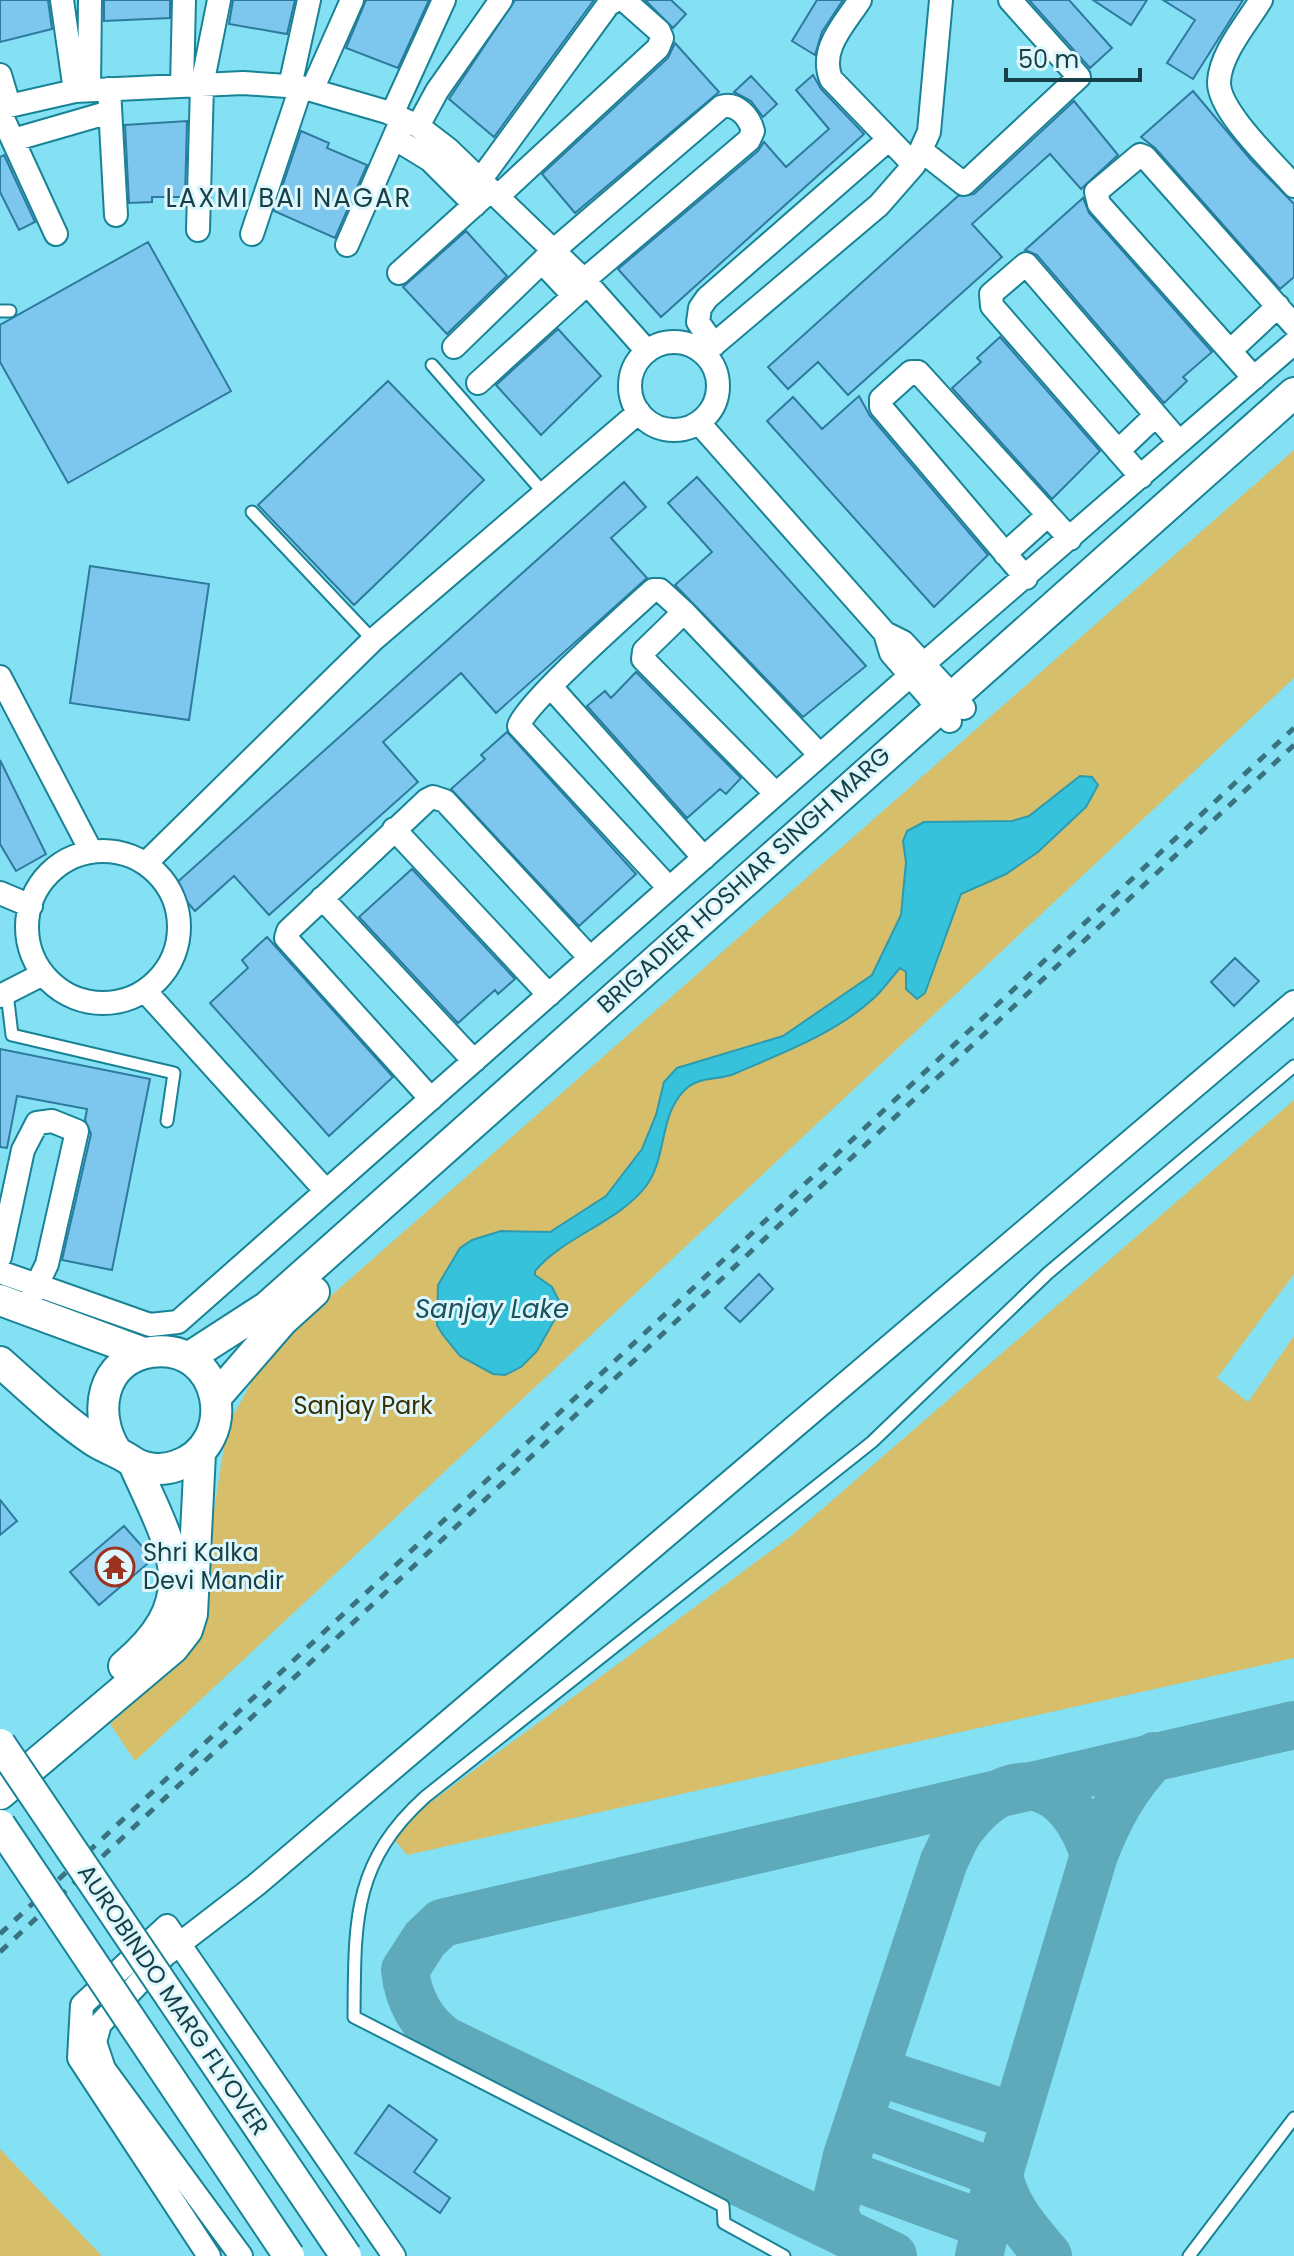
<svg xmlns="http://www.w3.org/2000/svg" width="1294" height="2256" font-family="Poppins,sans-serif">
	<rect width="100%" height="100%" fill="#84e1f4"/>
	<!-- green -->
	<path fill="#d7be6a" d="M 1294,450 L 1294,678 L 135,1761 L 110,1724 L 198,1644 L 203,1580 L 227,1427 L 269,1350 Z
		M 1294,1100 L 1294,1274 L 1217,1378 L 1248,1402 L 1294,1336 L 1294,1658 L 407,1855 L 389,1833 L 791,1536 Z
		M 0,2149 L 102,2256 L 0,2256 Z"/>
	<!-- water -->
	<path fill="#37c2dc" stroke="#2d9baf" stroke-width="2" d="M 1080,776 L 1092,777 L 1098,785 L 1086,807 L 1038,852 L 1006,874 L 961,894 L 925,993 L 917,999 L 906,989 L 906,972 L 900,968 C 892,977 885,987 877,995 C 838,1033 782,1053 734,1074 C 719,1080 700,1077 688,1087 C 658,1112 668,1157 646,1186 C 618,1223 564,1236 535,1271 L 535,1275 L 552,1287 L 559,1301 L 556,1317 L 537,1351 L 521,1367 L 505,1375 L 493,1374 L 460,1356 L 443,1335 L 437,1325 L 438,1285 L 460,1248 L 472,1240 L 501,1231 L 550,1232 L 606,1196 L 642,1149 L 656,1115 L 664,1082 L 677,1068 L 783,1036 L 872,975 L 901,915 L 906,862 L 903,841 L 907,831 L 924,822 L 1012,821 L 1029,816 Z"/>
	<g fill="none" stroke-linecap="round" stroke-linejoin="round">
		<!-- taxiway -->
		<path stroke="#5faaba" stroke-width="48" d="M 875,2071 L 1016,2117
			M 858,2122 L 999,2174 L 979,2256
			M 843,2173 L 986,2225
			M 841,2229 L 834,2212 L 847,2156 L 944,1861 C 950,1850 954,1837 962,1827 C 1013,1760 1071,1781 1094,1855
			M 893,2256 L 446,2041 C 422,2025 408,1999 405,1970 L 425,1939 L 442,1923 L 1294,1725
			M 1048,2256 C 1027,2231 1004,2206 999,2174 L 1094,1855 C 1109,1816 1125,1787 1154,1756"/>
	</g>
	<!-- building -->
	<path fill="#7dc7ee" stroke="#2e7a9f" stroke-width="2" d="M 0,0 L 48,0 L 52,29 L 0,42 Z
		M 104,0 L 170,0 L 170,18 L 104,21 Z
		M 233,0 L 295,0 L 287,34 L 229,24 Z
		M 366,0 L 429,0 L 398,68 L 346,48 Z
		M 515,0 L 594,0 L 494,137 L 449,99 Z
		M 645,0 L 671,0 L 686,14 L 673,28 Z
		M 817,0 L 843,0 L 822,32 L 815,55 L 792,41 Z
		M 1029,0 L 1069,0 L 1112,48 L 1090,68 Z
		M 1093,0 L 1147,0 L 1131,25 Z
		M 1163,0 L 1243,0 L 1193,79 L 1167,63 L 1195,20 Z
		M 675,43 L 719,92 L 575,213 L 542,174 L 668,58 Z
		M 813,75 L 821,89 L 864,134 L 661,317 L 618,269 L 758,151 L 764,142 L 786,167 L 829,129 L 796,90 Z
		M 751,76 L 777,104 L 763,117 L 751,101 L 734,92 Z
		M 1193,91 L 1251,160 L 1294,204 L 1294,277 L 1280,289 L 1155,148 L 1141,137 Z
		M 1074,101 L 1118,155 L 1081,189 L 1050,154 L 972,224 L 1002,257 L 848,395 L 818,362 L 788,389 L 768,367 L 958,196 L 974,194 Z
		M 187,121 L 185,197 L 152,197 L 152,202 L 129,203 L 125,125 Z
		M 301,131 L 329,143 L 327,148 L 367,165 L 335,238 L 274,211 Z
		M 4,155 L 35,222 L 19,230 L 0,192 L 0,157 Z
		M 1083,198 L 1089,213 L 1212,352 L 1183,377 L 1187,381 L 1164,403 L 1037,255 L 1025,250 Z
		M 466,231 L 507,276 L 447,334 L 403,287 Z
		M 148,242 L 231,391 L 68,483 L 0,362 L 0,325 Z
		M 558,329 L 601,376 L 541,435 L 496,385 Z
		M 1000,337 L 1100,451 L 1052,499 L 952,388 L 981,362 L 977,358 Z
		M 388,381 L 484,480 L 354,605 L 258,505 Z
		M 859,396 L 870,416 L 988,555 L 934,607 L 767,421 L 793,397 L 822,429 Z
		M 697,477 L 866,666 L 803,717 L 675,585 L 712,552 L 668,503 Z
		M 624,482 L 646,507 L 611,538 L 647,578 L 496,713 L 461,673 L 383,742 L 418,782 L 269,915 L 234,876 L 195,911 L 173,886 Z
		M 90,566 L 209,584 L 189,720 L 70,703 Z
		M 636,672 L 741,778 L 726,794 L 720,789 L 687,818 L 587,706 L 605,691 L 611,698 Z
		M 507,732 L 636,874 L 579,926 L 451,789 L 485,759 L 481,755 Z
		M 0,760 L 46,854 L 16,871 L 0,844 Z
		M 412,869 L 515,979 L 498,994 L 495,990 L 458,1023 L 359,917 Z
		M 267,937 L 393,1077 L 329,1136 L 210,1003 L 248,968 L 242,960 Z
		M 1235,958 L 1259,981 L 1234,1006 L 1211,982 Z
		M 0,1049 L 150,1079 L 112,1270 L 62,1260 L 91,1134 L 85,1120 L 87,1109 L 17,1096 L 7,1148 L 0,1147 Z
		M 759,1274 L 773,1289 L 740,1322 L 725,1308 Z
		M 0,1500 L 17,1521 L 0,1535 Z
		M 124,1526 L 153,1559 L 99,1605 L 70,1572 Z
		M 389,2105 L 437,2140 L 414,2172 L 450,2198 L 440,2213 L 355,2153 Z"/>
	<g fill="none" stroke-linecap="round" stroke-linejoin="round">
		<defs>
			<path id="lane" d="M 0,311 L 10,311
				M 432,365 L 542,491
				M 252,512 L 373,640
				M 7,993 L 12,1035 L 174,1073 L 167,1121
				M 784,2256 L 724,2223 L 723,2206 L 354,2017 C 355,1924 351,1864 425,1797 L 872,1442 L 1048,1273 L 1294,1066
				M 1189,2256 L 1294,2118"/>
			<path id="street" d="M 62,0 L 75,91
				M 860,0 C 844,25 819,49 831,79 L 914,165
				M 1261,0 C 1247,23 1220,54 1219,82 C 1218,111 1275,164 1294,186
				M 0,75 L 9,105
				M 182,86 L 184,0
				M 290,86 L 309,0
				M 89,89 L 90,0
				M 109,89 L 116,215
				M 312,90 L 352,0
				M 0,108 L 75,91 L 243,83 L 301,87 L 387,112 L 418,126 L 448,149 L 584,280 L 647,351
				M 0,112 L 56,234
				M 392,114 L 444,0
				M 418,126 L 437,91 L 501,0
				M 394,138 L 430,160 L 475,205
				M 13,140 L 110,112
				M 922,151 L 964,184 L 1079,77 L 1010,0
				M 481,179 L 608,5 L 616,0
				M 498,196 L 658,48 L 662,38 L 659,31 L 624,0
				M 198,230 L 202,85 L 219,0
				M 252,234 L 301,87
				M 347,245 L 402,119
				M 542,262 L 574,296
				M 399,273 L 491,190
				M630 386a44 44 0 1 1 88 0a44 44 0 1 1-88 0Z
				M 714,345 L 698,322 L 700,308 L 707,298 L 888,140
				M 454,347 L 554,250 L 721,107 C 736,102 749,116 753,131 L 749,140 L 584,280
				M 1230,351 L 1278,306
				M 704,353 L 879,205 L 914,165 L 929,132 L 941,0
				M 1254,378 L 1099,204 L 1096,192 L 1140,155 L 1145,157 L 1294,325
				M 478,383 L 587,284
				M 699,423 L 885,633 L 891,653 L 950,721
				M 1118,451 L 1155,416
				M 1141,477 L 992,306 L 991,294 L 1026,264 L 1179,442
				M 1005,554 L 1048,515
				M 1026,578 L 881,407 L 881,399 L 911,372 L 918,372 L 1070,539
				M 684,612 L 644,651 L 643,659 L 776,794
				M 885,633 L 903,642 L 964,708
				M 0,677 L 91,851
				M 551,687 L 704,858
				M 394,829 L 549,995
				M27 927a76 76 0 1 1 152 0a76 76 0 1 1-152 0Z
				M 146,863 L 373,640 L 639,412
				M 669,888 L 519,726 C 524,705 630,611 653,590 L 660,590 L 684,612 L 820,755
				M 0,893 L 31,906
				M 322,898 L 474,1061
				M 146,992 L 326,1191
				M 0,996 L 43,974
				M 431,1099 L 286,938 L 288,931 L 427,800 L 433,797 L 445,801 L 590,958
				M 0,1257 L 23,1150 L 37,1123 L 52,1121 L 77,1131 L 47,1264 L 32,1295
				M 0,1272 L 150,1325 L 178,1322 L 912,674 L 1294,343
				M 209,2256 L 79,2058 L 82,2005 L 167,1926 L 394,2256
				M 241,2256 L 104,2069 L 95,2042 L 100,2024 L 165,1955 L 256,1885 L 1294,1002"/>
			<path id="secondary" d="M 0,1300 L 144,1353
				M 188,1358 L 267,1307 L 1294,393
				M 0,1362 C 30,1388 60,1418 93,1440 C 105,1448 118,1452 130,1460 C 143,1470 162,1471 176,1466 C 242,1444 222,1341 151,1352 C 101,1360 92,1414 116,1451
				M 217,1396 L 282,1321 L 314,1292
				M 124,1666 C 207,1597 170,1545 134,1464
				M 0,1794 L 173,1648 L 187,1630 L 192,1614 L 200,1453"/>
		</defs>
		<!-- lane casing -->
		<use href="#lane" stroke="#188395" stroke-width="15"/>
		<!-- street casing -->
		<use href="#street" stroke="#188395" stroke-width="26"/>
		<!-- secondary casing -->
		<use href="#secondary" stroke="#188395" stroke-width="34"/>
		<!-- lane -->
		<use href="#lane" stroke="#fff" stroke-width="11"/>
		<!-- street -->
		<use href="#street" stroke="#fff" stroke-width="22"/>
		<!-- secondary -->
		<use href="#secondary" stroke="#fff" stroke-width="30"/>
		<!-- rail -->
		<path stroke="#3a737f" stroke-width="5" stroke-dasharray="10 10" stroke-linecap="butt" d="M 0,1934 L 1294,728
			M 0,1952 L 1294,745"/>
		<defs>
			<path id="secondary-bridge" d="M 0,1744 L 346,2256
				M 0,1825 L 289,2256"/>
		</defs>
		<!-- secondary-bridge casing -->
		<use href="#secondary-bridge" stroke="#188395" stroke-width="34" stroke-linecap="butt"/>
		<!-- secondary-bridge -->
		<use href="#secondary-bridge" stroke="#fff" stroke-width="30"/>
	</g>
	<!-- icons -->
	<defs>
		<symbol id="temple-ring" viewBox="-11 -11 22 22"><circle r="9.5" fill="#ddf7fc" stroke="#9c331f" stroke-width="1.5"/><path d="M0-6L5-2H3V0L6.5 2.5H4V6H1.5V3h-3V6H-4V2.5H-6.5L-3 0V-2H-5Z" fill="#9c331f"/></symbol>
	</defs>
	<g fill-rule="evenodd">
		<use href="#temple-ring" x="93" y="1545" width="44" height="44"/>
	</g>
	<g text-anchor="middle" stroke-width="6" stroke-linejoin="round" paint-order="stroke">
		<!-- street labels -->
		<g font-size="24" fill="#173f47" stroke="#ddf7fc">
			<text transform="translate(744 880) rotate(-42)" y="8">BRIGADIER HOSHIAR SINGH MARG</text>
			<text transform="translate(173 2000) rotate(56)" y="8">AUROBINDO MARG FLYOVER</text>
		</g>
		<!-- park labels -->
		<g font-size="24" fill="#3a2f04" stroke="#ddf7fc">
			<text x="363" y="1414">Sanjay Park</text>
		</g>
		<!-- poi labels -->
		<g font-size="24" fill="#173f47" stroke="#ddf7fc" text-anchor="start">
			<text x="143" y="1561">Shri Kalka<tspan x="143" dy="28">Devi Mandir</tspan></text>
		</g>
		<!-- neighbourhood labels -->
		<g font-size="26" letter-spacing="2" fill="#173f47" stroke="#ddf7fc">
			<text x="289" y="207">LAXMI BAI NAGAR</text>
		</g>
		<!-- water labels -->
		<g font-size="26" font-style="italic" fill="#19525c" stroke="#ddf7fc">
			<text x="492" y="1318">Sanjay Lake</text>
		</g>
	</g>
	<!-- scale -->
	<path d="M1006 68v12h134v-12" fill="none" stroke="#173f47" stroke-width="4"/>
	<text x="1018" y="68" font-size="24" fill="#173f47" stroke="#ddf7fc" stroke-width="6" paint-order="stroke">50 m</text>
</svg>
